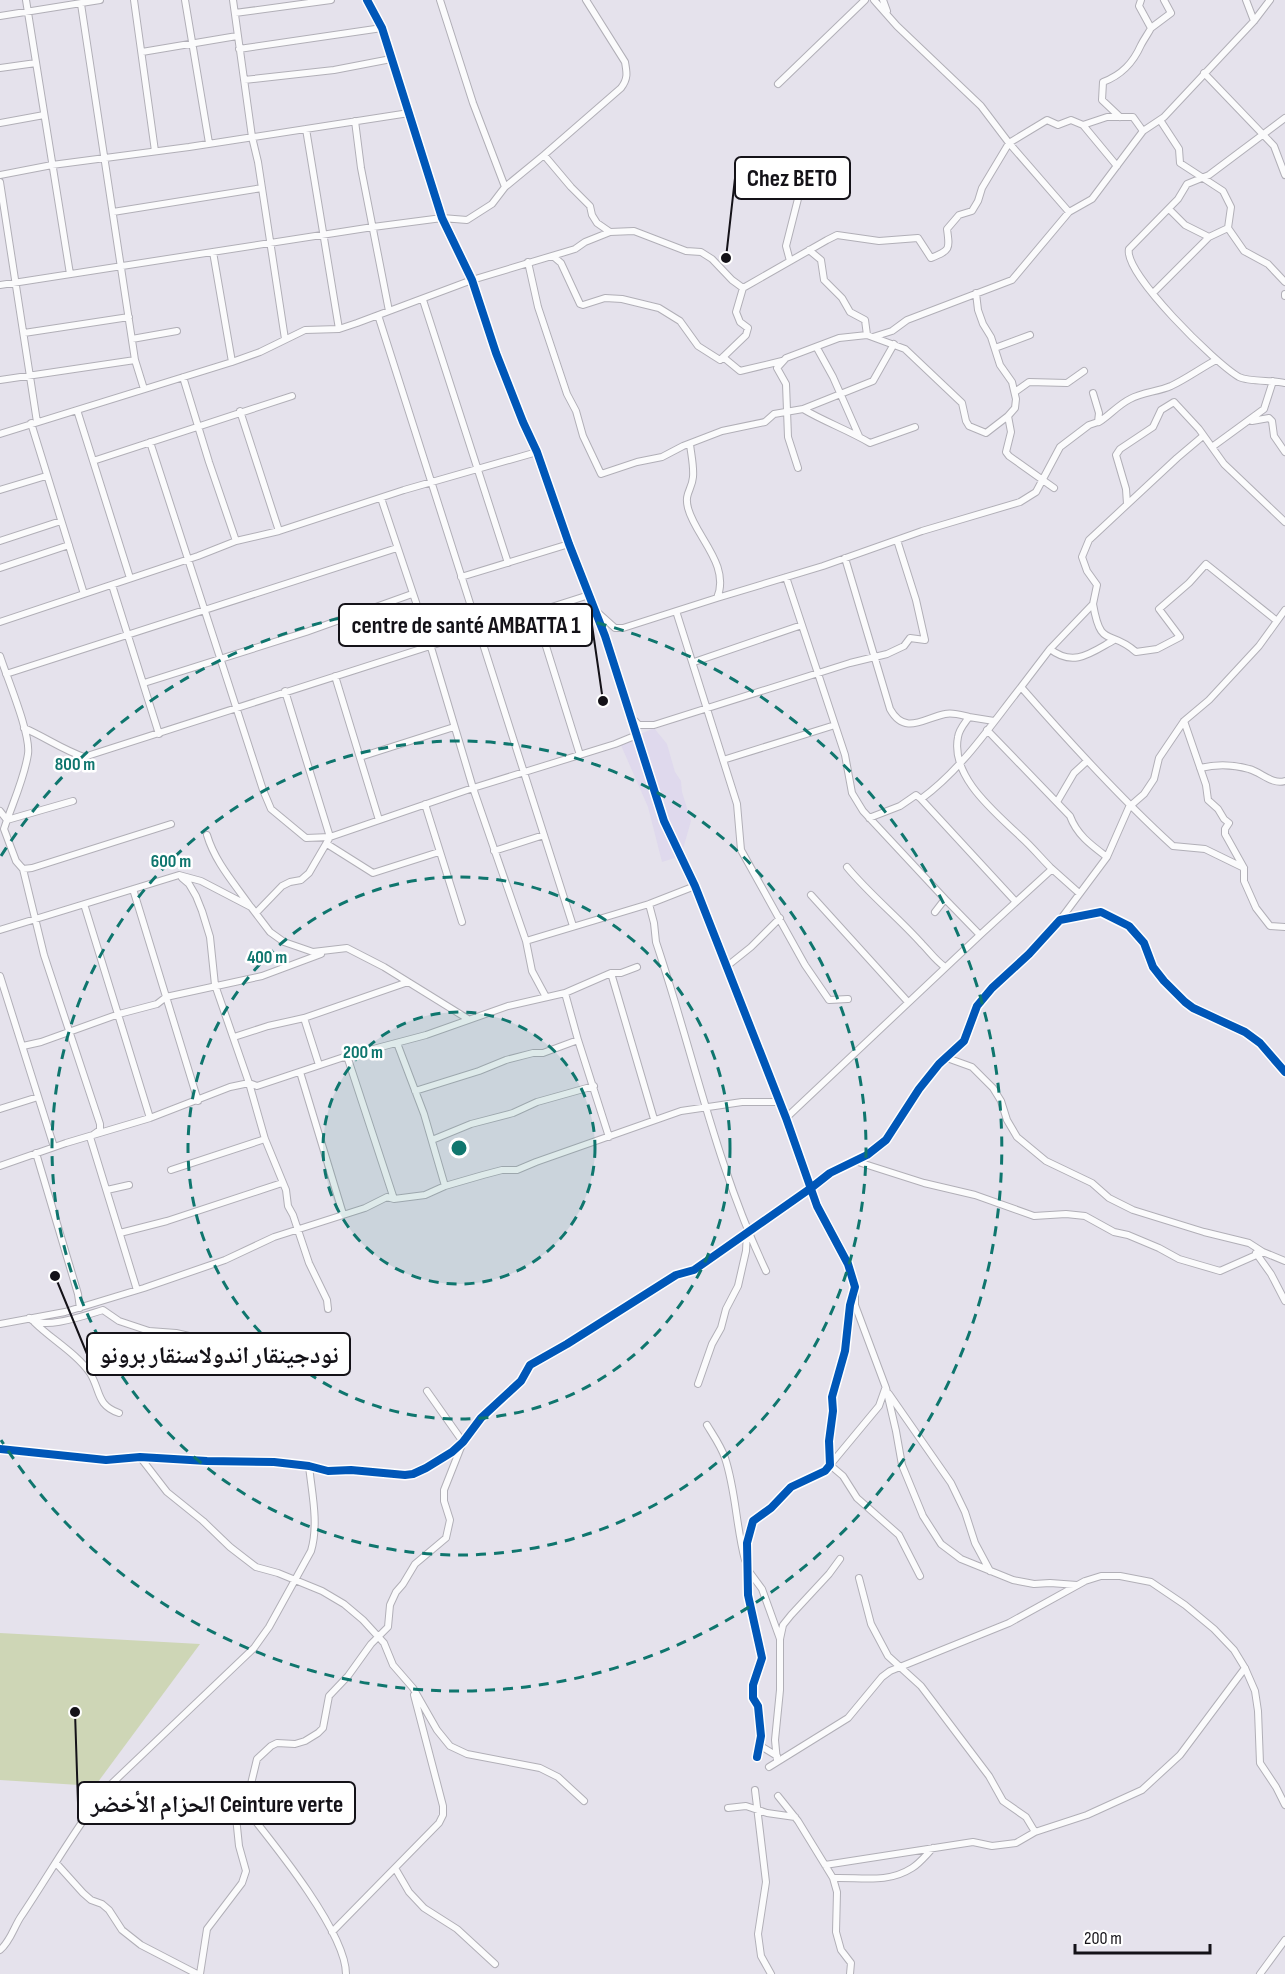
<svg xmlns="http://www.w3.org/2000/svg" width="1285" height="1974" font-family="'Sofia Sans Condensed','Noto Naskh Arabic',sans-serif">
	<rect width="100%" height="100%" fill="#e5e2ec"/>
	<!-- built -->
	<path fill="#dfd9ed" d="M 654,728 L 667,744 L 675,772 L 681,781 L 682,792 L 691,821 L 681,856 L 662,862 L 648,807 L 620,743 Z"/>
	<!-- green -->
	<path fill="#ced6b6" d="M 0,1633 L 200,1644 L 95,1786 L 0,1780 Z"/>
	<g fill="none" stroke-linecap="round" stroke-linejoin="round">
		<defs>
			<path id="minor" d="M 26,0 L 70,274
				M 134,0 L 155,151
				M 185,0 L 209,143
				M 233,0 L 252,137 L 258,162 L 285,339
				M 367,0 L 382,28 L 442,218 L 472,280 L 496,353 L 523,422 L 537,452 L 569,544 L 605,636 L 664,821 L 695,886 L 786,1118 L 817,1206 L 848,1264 L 855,1287 L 850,1305 L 845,1351 L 832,1397 L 833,1411 L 829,1441 L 830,1465 L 825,1471 L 791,1487 L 771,1508 L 753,1521 L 747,1543 L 748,1595 L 762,1658 L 753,1685 L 753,1698 L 758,1706 L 761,1736 L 757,1757
				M 440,0 L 473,103 L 505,187
				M 874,0 L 897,26 L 981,106 L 1009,143 L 1047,120 L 1058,125 L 1071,120 L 1083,125 L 1117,166
				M 883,0 L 887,11
				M 1141,0 L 1139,6 L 1151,28 L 1171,13 L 1164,0
				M 1246,0 L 1254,21
				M 81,4 L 135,360 L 144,389
				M 235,13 L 331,0
				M 0,16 L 100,0
				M 239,49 L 382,28
				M 142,52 L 237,36
				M 0,68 L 36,63
				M 1204,73 L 1274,146 L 1285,175
				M 244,80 L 334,70 L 391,59
				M 778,84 L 865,0
				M 1120,117 L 1102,100 L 1103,82 C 1122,75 1133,63 1141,45 C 1144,39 1148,34 1151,28
				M 1285,118 L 1209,175 L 1187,184 L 1178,199 L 1129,249 C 1123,273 1216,364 1239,377 C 1249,382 1273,380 1285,383
				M 1160,120 L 1179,149 L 1180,163 L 1223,191 L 1231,207 L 1228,228 L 1244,251 L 1268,264 L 1285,282
				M 355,121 L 361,168 L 389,311
				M 0,123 L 44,115
				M 1083,125 L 1107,117 L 1133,117 L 1143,131
				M 306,129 L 339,329
				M 544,155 L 571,187 L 590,206 L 592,215 L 597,223 L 610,232 L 634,231 L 686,251 L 701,252 L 712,259 L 732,280 L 743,288
				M 0,175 L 52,165 L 189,147 L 409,113
				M 0,182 L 37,422
				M 1169,209 L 1185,225 L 1209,237 L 1228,228
				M 113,212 L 262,188
				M 809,250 L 821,260 L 824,280 L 842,298 L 850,312 L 865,320 L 867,335
				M 213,252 L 232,362
				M 549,257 L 554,257 L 561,263 L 580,304 L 583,305 L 605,298 L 622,299 L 659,308 L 680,321 L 698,346 L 720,360 L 746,335 L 748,328 L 740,322 L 736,312 L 743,288 L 827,240 L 837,235 L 879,241 L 918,238 L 931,258 C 950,250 950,250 947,229 L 959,215 L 972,211 L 978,201 L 982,188 L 1009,143 L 1069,212
				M 790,261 L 786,246 L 802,183 L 808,174
				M 528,262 L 538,307 L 567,394 L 576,411 L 583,436 L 601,474 L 637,462 L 662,457 L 683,446 L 722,431 L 765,422 L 774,414 L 803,409 C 825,422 848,430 870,443 L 915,427
				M 0,285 L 373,227 L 442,218 L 467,220 L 492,204 L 505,187 L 544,155 L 621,88 C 628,79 627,73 625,62 L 586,0
				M 1153,293 L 1209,237
				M 1285,294 L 1285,296
				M 423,300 L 508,563
				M 378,315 L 573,926
				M 24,333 L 129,317
				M 873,337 L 892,331 L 907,320 L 1012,280 L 1069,212 L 1092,199 L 1143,131 L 1164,117 L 1254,21 L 1270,0
				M 132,339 L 177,331
				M 817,348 L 833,377 L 859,436
				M 995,348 L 1030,335
				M 723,357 L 740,371 L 782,361
				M 183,377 L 209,462 L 236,541
				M 0,380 L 135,360
				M 1015,392 L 1029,382 L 1067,383 L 1084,371
				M 803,409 L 873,381 L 894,344
				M 77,410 L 130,578
				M 240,411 L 279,531
				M 1008,416 L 1011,432 L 1006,452 L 1009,456 L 1054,488
				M 1252,421 L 1269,418 L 1272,421 L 1274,436 L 1285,452
				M 1099,422 C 1110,415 1118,405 1130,399 C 1143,392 1157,392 1171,386 C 1186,379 1201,368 1216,360
				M 31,423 L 84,594
				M 0,434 L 232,362 L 260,352 L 305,330 L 339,329 L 357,323 L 472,280 L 575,249 L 585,242 L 610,232
				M 150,442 L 263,790 L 271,809 L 306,838 L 330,837 L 473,788 L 615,744 L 637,735
				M 1212,447 L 1264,409 L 1273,381
				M 93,461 L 292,396
				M 798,468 L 788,437 L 786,384 L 777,368 L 786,358 L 839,338 L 867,335 L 905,349 L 962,403 L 966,421 L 969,426 L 986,433 L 1008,416 L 1015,408 L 1016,399 L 1012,382 L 1000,365 L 991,337 L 983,324 L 978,310 L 976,293
				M 0,490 L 46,476
				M 381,498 L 430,644 L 473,788 L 526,941 L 532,971 L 546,997
				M 1127,504 L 1126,489 L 1116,455 L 1120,449 L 1153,427 L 1161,410 L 1174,402 L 1199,429 L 1224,464 L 1285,522
				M 0,541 L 61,521
				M 845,558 L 890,709 C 905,736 924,718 945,714 C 953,712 961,715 969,717 C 965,723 959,729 958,737 C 950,777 996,813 1022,838 C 1032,847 1041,858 1051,868 L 1051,870 L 1016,902 L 921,799 C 962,769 990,726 1021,687 C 1070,743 1119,797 1173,846 L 1205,849 L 1244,868
				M 0,568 L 69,545
				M 461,577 L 569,544
				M 786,577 L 845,755 L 852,793 L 863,811 L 945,899 L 935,912
				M 112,585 L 159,734
				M 717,598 L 823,566 L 922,531 L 1020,502 L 1036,492 L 1060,447 L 1089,425 L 1098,422 L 1099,413 L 1093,393
				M 1093,604 C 1101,650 1109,628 1136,652 L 1157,649 L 1180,637 L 1159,609 L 1189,583 L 1206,564 L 1277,621
				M 535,611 L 580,755
				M 596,611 L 615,628 L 623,628 L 717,598 C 731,565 695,536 688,508 C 684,493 692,490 693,477 C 694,466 691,454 690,444
				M 676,611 L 737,804 L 741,850 L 805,965 L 829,1000 L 848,999
				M 0,622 L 198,556 L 236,541 L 279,531 L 404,490 L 537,452
				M 1050,649 L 1093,604 L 1097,585 L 1087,571 L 1082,557 L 1089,540 L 1177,458 L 1203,436
				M 0,656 C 7,678 31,734 28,754 C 24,780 12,804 4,829 L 16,861 L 23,869 L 44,955 L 100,1124 L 100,1130 L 90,1137 L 137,1290
				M 694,662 L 802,625
				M 6,674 L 397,548
				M 335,676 L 379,820
				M 144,683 L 306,632 L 412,594
				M 1021,687 L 1050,649 C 1074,668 1092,652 1114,640
				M 969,717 L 994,721
				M 634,720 L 639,725 L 654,725 L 850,663 L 887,654 L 904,646 L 910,638 L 925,640 L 916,600 L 897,540
				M 1184,721 L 1206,785 L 1208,800 L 1218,809 L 1224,819 L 1229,823 L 1225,829 L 1225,834 L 1244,868 L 1244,881 L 1256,908 L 1270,926 L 1285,927
				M 24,728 C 45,737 63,750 84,757 L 589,595
				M 987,730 L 1070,816 C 1077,835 1091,845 1107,857
				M 360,757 L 454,727
				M 723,760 L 835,725
				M 1200,768 C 1216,764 1232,764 1249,769 C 1261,772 1272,785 1285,781
				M 1057,802 L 1074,773 L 1087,761
				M 425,804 L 462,922
				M 0,811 L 7,820
				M 869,818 L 900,806 L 916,795 L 921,799
				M 7,820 L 73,801
				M 207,835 C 215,862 234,883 250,906
				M 327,844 L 373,873 L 439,852
				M 494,851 L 544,835
				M 847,867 C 870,895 898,917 922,944 C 930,952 935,960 945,967
				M 1051,868 L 1079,893
				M 23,869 L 32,868 L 171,824
				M 182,878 L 189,884 L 196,896 L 202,911 L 210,937 L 215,985 L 249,1083 L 265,1139 L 286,1190 L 288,1206 L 293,1215 L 309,1263 L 327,1300 L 328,1309
				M 133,889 L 198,1101
				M 811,895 L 908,1002
				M 945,899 L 980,935 L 1016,902
				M 84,904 C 106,976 128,1046 150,1118
				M 649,904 L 654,923 L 656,942 C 693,1052 716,1166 766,1271
				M 256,913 L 282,886 L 290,882 L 301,880 L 309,873 L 330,837 L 285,691
				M 1060,920 L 1107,857 L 1129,807 L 1144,794 L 1154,779 L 1159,758 L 1184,721 L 1209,700 L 1259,646 L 1285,610
				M 0,930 L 179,875 L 201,881 L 251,907 L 270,932 L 284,942 L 313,952 L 347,948 L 384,967 L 468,1019
				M 526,941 L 649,904 L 695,886
				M 726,967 L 751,947 L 780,918
				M 611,973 L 654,1119
				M 0,976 L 54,1147
				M 565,993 L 578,1040
				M 304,1018 L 319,1065
				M 234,1037 L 268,1026 L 304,1018 L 408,982
				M 397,1043 L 424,1114 L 445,1186
				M 23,1046 L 41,1042 L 119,1014 L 157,1004 L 166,997 L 262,976 L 321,954
				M 347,1056 L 394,1199
				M 947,1058 L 972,1067 L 993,1088 L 1001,1101 L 1007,1120 L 1017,1137 L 1046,1161 L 1092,1183 L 1109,1198 L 1133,1210 L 1204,1232 L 1249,1243 L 1263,1252 L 1285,1261
				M 300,1072 L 343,1214
				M 415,1091 L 479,1071 L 506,1060 L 533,1053 L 543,1053 L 578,1040 L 609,1137
				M 0,1109 L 38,1097
				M 786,1118 L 980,935
				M 432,1140 L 471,1124 L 513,1113 L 537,1102 L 594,1086
				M 36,1153 L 78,1294 L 80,1308
				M 855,1161 L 924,1183 L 975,1195 L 1034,1216 L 1066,1214 L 1085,1216 L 1114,1232 L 1128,1235 L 1159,1248 L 1179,1259 L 1220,1271 L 1263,1252
				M 0,1166 L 66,1143 L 150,1118 L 230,1087 L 249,1083 L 257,1086 L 347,1056 L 426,1035 L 508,1006 L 565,993 L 611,973 L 621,973 L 637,967
				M 171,1170 L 265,1139
				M 107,1190 L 129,1185
				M 120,1233 L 167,1221 L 282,1183
				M 1256,1253 L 1271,1274 L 1285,1301
				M 855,1294 L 855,1305 L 886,1388 L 896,1431 L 902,1465 L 923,1516 L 941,1544 L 961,1559 L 1013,1580 L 1034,1584 L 1050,1583 L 1077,1585
				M 29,1318 C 43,1331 86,1315 103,1310 L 119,1321 L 149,1331 L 176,1333 L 189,1336 L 206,1346 L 228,1349
				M 34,1322 C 51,1339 76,1353 90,1373 C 101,1391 96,1405 119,1413
				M 0,1324 L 65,1312 L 144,1288 L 225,1260 L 274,1237 L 365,1208 L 387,1197 L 394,1199 L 425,1195 L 445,1186 L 483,1175 L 502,1170 L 517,1170 L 536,1162 L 681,1111 L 742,1102 L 779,1102
				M 698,1384 L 712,1344 L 721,1328 L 726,1309 L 738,1286 L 746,1251 L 747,1232
				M 885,1389 L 879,1406 L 830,1465 L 843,1476 L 857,1498 L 899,1535 L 920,1576
				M 889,1394 L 951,1483 L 965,1512 L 975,1543 L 990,1571
				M 707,1425 C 713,1435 721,1446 725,1458 C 736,1491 736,1527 745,1560
				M 0,1449 L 106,1460 L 140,1457 L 207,1461 L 274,1462 L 309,1466 L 328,1471 L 351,1470 L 405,1475 L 413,1474 L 426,1468 L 452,1452 L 463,1442 L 481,1418 L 521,1381 L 530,1365 L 567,1344 L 676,1275 L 694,1270 L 811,1188 L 830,1173 L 867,1155 L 886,1140 L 919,1089 L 939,1064 L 964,1041 L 977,1006 L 992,988 L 1029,954 L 1060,920 L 1101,912 L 1129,926 L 1144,943 L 1153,967 L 1164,981 L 1185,1002 L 1193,1008 L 1245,1032 L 1260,1043 L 1285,1072
				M 140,1457 L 167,1492 L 203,1521 L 230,1547 L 256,1567 L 278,1573 L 322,1591 L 344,1604 L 363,1620 L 384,1643 L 393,1665 L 413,1688 L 437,1730 L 450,1746 L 467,1754 L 540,1768 L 558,1777 L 584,1801
				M 748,1570 L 762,1589 L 780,1639
				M 859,1578 L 871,1624 L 888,1656 L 921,1686 L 989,1776 L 1003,1801 L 1026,1817 L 1035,1832
				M 759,1745 L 777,1756
				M 777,1761 L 775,1740 L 780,1690 L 780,1639 L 783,1625 L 791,1615 L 829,1574 L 840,1559
				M 769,1767 L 848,1718 L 882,1677 L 890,1671 L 1009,1623 L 1085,1581 L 1101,1576 L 1120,1576 L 1151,1582 L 1185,1605 L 1214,1629 L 1234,1650 L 1245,1668 L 1255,1691 L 1258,1711 L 1260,1763 L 1276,1787 L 1285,1805
				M 755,1790 L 766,1882 L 758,1934 L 761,1956 L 771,1974
				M 778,1796 L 798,1821 L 833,1878 L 837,1892 L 836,1932 L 841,1950 L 851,1963 L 850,1974
				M 241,1803 C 269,1838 346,1931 346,1974
				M 728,1808 L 746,1806 L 767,1813 L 795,1817
				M 56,1863 L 83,1893 L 91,1900 L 102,1904 L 109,1910 L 122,1930 L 141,1945 L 197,1974
				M 825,1865 L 973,1842 L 992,1846 L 1016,1843 L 1035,1832 L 1087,1815 L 1142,1790 L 1180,1755 L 1245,1668
				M 395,1868 L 409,1892 L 424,1908 L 457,1929 L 495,1964
				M 833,1878 C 861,1877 887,1884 912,1868 C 920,1863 926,1855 933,1848
				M 332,1932 L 439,1823 L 443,1815 L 443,1806 L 414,1695
				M 0,1950 C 11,1941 14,1926 22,1915 C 50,1873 75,1829 105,1790 L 254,1648 L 269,1627 L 311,1551 C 319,1524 312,1494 309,1466
				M 200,1974 L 207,1929 L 242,1883 L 246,1871 L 239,1846 L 236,1817 L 237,1809 L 250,1788 L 257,1759 L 271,1746 L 277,1743 L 295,1744 L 305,1741 L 318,1733 L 323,1728 L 329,1696 L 348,1676 L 371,1644 L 388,1627 L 390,1605 L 396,1592 L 403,1584 L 415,1564 L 446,1538 L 450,1520 L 444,1501 L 444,1490 L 463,1442 L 427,1391
				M 1260,1974 L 1285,1940"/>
		</defs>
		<!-- minor casing -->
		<use href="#minor" stroke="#b1afb7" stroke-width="8"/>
		<!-- minor -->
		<use href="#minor" stroke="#fbfbfc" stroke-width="6"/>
		<defs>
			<path id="cycleway" d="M 367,0 L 382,28 L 442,218 L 472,280 L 496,353 L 523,422 L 537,452 L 569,544 L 605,636 L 664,821 L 695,886 L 786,1118 L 817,1206 L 848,1264 L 855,1287 L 850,1305 L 845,1351 L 832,1397 L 833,1411 L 829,1441 L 830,1465 L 825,1471 L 791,1487 L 771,1508 L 753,1521 L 747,1543 L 748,1595 L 762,1658 L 753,1685 L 753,1698 L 758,1706 L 761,1736 L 757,1757
				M 0,1449 L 106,1460 L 140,1457 L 207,1461 L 274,1462 L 309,1466 L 328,1471 L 351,1470 L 405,1475 L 413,1474 L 426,1468 L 452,1452 L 463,1442 L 481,1418 L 521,1381 L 530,1365 L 567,1344 L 676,1275 L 694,1270 L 811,1188 L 830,1173 L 867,1155 L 886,1140 L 919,1089 L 939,1064 L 964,1041 L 977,1006 L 992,988 L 1029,954 L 1060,920 L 1101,912 L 1129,926 L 1144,943 L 1153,967 L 1164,981 L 1185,1002 L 1193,1008 L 1245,1032 L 1260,1043 L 1285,1072"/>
		</defs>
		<!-- cycleway casing -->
		<use href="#cycleway" stroke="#fff" stroke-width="11"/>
		<!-- cycleway -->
		<use href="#cycleway" stroke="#0057b8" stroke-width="8"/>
	</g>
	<!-- distance rings -->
	<circle cx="459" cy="1148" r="136" fill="#0f766e" fill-opacity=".12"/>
	<g fill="none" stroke="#0f766e" stroke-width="3" stroke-dasharray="10 8">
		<circle cx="459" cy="1148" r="136"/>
		<circle cx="459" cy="1148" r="271"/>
		<circle cx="459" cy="1148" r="407"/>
		<path d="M1 856A543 543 0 1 1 1 1440"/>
	</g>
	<circle cx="459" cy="1148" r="9" fill="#0f766e" stroke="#fff" stroke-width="3"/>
	<g font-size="18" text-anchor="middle" font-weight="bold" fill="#0f766e" stroke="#fff" stroke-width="5" stroke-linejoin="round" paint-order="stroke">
		<text x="75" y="770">800 m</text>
		<text x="171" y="867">600 m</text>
		<text x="267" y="963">400 m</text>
		<text x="363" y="1058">200 m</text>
	</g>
	<!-- callouts -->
	<path fill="none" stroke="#141218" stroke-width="2" d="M726 258L735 178M603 701L592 625M55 1276L87 1354M75 1712L78 1803"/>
	<g fill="#141218" stroke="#fff" stroke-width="2">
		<circle cx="726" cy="258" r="6"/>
		<circle cx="603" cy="701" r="6"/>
		<circle cx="55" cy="1276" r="6"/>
		<circle cx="75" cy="1712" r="6"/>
	</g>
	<g fill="#fff" stroke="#141218" stroke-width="2">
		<rect x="735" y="157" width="115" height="42" rx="6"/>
		<rect x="339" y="604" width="253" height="42" rx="6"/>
		<rect x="87" y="1333" width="263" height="42" rx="6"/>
		<rect x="78" y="1782" width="277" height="42" rx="6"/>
	</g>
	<g font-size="24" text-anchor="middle" font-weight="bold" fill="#141218">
		<text x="792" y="186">Chez BETO</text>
		<text x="466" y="633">centre de santé AMBATTA 1</text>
		<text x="219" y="1363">نودجينقار اندولاسنقار برونو</text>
		<text x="217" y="1812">الحزام الأخضر Ceinture verte</text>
	</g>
	<!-- scale -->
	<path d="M1075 1944v9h135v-9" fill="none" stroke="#141218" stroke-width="3"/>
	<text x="1084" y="1944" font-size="18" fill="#141218" stroke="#ffffff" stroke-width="4.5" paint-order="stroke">200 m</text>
</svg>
